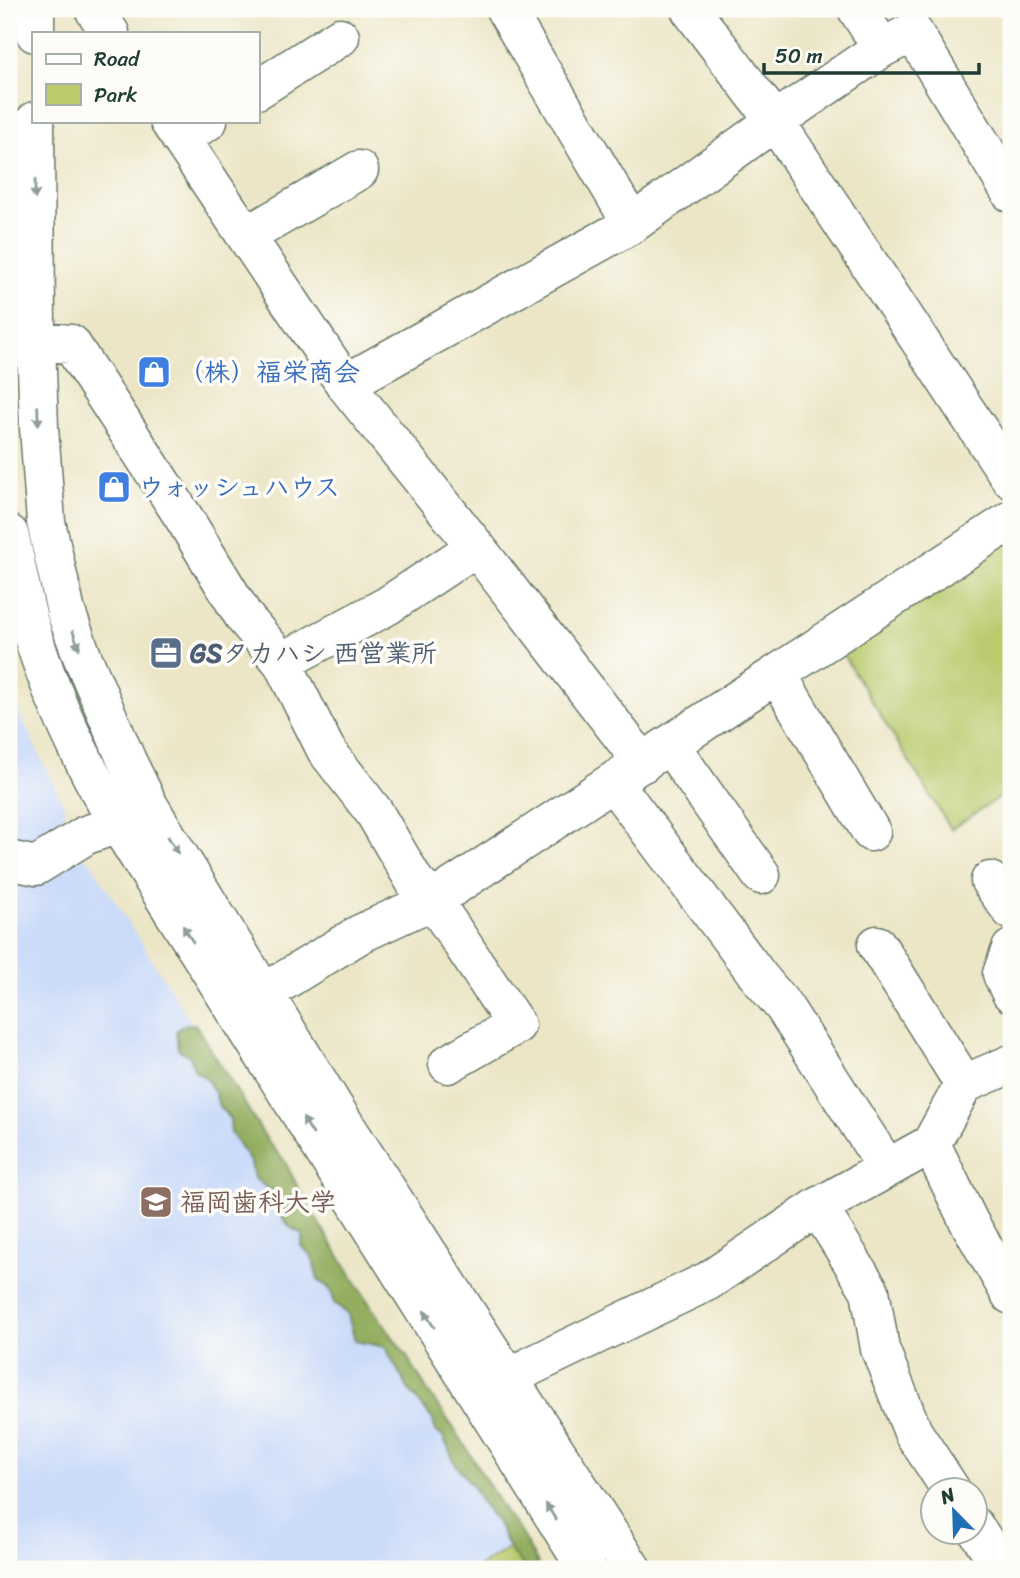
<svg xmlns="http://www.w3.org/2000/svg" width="1020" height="1578" font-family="Sriracha,'Klee One',sans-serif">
	<rect width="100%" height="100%" fill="#fdfcf7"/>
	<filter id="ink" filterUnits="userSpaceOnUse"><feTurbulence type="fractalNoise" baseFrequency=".0143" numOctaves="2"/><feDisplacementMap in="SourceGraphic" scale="14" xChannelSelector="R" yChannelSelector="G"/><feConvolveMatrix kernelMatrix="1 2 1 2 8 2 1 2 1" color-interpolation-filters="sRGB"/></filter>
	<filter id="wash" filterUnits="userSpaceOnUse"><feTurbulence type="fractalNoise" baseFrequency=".00686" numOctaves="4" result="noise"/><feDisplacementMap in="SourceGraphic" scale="28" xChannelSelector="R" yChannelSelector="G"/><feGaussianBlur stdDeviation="1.57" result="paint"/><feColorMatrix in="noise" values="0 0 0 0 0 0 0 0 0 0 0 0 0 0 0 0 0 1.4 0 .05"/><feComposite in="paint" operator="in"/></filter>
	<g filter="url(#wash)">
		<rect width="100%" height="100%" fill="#ece6c7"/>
		<!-- built -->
		<path fill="#cbdbf9" d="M 9,695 L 19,712 L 64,806 L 66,827 L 82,857 L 90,861 L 534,1569 L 9,1569 Z"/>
		<!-- green -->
		<path fill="#baca6d" stroke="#6c8450" stroke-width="2" d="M 1011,527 L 1011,790 L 951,829 L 837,645 Z
			M 516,1543 L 534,1569 L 475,1569 Z"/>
		<!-- forest -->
		<path fill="#93ae60" stroke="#59764a" stroke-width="2" d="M 195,1024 L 269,1143 L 284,1160 L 305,1201 L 374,1311 L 406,1355 L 427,1390 L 461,1439 L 508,1517 L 520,1532 L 541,1569 L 527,1569 L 512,1554 L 496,1521 L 484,1507 L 473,1487 L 455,1463 L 443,1436 L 436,1432 L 433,1420 L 407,1387 L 385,1347 L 355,1341 L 348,1314 L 334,1303 C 333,1291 329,1286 318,1280 L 312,1256 L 301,1246 L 303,1235 L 290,1227 L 283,1218 L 274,1193 L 254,1178 L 251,1163 L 231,1133 L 230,1119 L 219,1106 L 215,1093 L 206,1078 L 195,1071 L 190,1056 L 178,1049 L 176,1031 L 184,1025 Z"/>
	</g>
	<g filter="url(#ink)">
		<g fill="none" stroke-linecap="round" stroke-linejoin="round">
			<defs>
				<path id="minor" d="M 94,9 L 110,33
					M 505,9 L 632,224
					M 690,9 L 775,121 L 1011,479
					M 857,9 L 882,48
					M 35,33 L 35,9
					M 257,90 L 340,37
					M 35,121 L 36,341 L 39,428 L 46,522 L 66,612 L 82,656 L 127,761 L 149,806 L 176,851 L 340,1117 L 632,1569
					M 169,121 L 345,384 L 476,547 L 643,763
					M 180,138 L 208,121
					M 246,236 L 359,170
					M 36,341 L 71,344 L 184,518 L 244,617 L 282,662 L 326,750 L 374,812 L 415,882 L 433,900 L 516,1025 L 448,1064
					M 345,384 L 632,224 L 775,121 L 882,48 L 913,32 L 1011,193
					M 9,534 C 16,563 21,593 29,623 C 49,693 81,760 118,824 L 587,1569
					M 282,662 L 387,606 L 476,547
					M 777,674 L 871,832
					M 670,745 L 761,875
					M 613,782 L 759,977 L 784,1007 L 887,1168
					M 9,860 L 36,866 L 86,835 L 118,824 L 138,812
					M 990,881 L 1011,910
					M 877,945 L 964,1084
					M 1011,949 L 1002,974 L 1011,993
					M 264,993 L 360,934 L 433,900 L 1011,520
					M 931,1144 L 969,1222 L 1011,1295
					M 509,1380 L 531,1366 L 708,1281 L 818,1207
					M 951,1490 L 913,1432 L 880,1349 L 870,1291 L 818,1207 L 931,1144 L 964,1084 L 1011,1064
					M 974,1526 L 1003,1569"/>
			</defs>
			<!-- minor casing -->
			<use href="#minor" stroke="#677867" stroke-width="41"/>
			<!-- minor -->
			<use href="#minor" stroke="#fff" stroke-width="38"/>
		</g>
		<!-- one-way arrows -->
		<defs><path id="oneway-solid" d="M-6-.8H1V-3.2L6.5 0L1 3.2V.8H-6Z" transform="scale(1.75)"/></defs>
		<g fill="#8f9e9a">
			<use href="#oneway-solid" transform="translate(35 189) rotate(90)"/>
			<use href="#oneway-solid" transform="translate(38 416) rotate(88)"/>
			<use href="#oneway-solid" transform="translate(76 640) rotate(70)"/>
			<use href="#oneway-solid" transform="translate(173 845) rotate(59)"/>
			<use href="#oneway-solid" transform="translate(188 934) rotate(-122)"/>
			<use href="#oneway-solid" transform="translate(308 1126) rotate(-122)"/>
			<use href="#oneway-solid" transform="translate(429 1319) rotate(-122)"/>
			<use href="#oneway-solid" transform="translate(551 1512) rotate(-122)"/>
		</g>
	</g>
	<!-- icons -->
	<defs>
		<symbol id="shop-square" viewBox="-11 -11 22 22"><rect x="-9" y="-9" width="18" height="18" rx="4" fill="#3f7fe0" stroke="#fdfcf7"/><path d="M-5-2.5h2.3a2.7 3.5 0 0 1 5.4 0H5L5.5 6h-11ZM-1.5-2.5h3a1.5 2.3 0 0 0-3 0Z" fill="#fff"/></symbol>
		<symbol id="office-square" viewBox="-11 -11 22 22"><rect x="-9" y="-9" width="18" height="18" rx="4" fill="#5c6f8a" stroke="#fdfcf7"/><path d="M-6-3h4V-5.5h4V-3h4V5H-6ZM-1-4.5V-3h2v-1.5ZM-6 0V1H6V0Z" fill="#fff"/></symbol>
		<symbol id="university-square" viewBox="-11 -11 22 22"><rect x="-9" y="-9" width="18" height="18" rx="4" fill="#8d6e63" stroke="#fdfcf7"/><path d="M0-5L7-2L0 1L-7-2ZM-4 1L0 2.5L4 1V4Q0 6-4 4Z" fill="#fff"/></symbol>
	</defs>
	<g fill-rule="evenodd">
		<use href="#shop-square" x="135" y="353" width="38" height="38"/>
		<use href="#shop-square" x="95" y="468" width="38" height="38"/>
		<use href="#office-square" x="147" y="634" width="38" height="38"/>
		<use href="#university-square" x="137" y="1183" width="38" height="38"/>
	</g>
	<g text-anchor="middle" stroke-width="7" stroke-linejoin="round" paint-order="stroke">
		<!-- shop labels -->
		<g font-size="26" font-weight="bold" fill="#366cbe" stroke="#fdfcf7" text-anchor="start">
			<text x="178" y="381">（株）福栄商会</text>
			<text x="138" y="496">ウォッシュハウス</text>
		</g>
		<!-- service labels -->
		<g font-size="26" font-weight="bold" fill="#4e5e75" stroke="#fdfcf7" text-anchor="start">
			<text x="190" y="662">GSタカハシ 西営業所</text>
		</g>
		<!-- education labels -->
		<g font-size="26" font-weight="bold" fill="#785e54" stroke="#fdfcf7" text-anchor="start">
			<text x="180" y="1211">福岡歯科大学</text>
		</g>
	</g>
	<!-- margin -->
	<rect width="1020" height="1578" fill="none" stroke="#fdfcf7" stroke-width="35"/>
	<!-- legend -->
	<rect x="32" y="32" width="228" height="91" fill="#fdfcf7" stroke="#a4b0a9" stroke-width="2"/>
	<rect x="46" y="54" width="35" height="10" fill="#ffffff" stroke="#a4b0a9" stroke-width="2"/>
	<text x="94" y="66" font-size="21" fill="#1f3d34">Road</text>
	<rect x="46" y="84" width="35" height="21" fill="#baca6d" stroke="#a4b0a9" stroke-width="2"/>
	<text x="94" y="102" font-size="21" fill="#1f3d34">Park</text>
	<!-- north arrow -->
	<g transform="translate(954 1511) rotate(337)"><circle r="33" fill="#fdfcf7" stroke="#a4b0a9" stroke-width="2"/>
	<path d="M0-5L12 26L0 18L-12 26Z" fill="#1f6fb2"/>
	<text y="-10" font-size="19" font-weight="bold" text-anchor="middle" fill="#1f3d34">N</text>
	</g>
	<!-- scale -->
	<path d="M764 63v10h215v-10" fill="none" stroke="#1f3d34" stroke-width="3.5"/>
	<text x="775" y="63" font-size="21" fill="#1f3d34" stroke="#fdfcf7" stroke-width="5" paint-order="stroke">50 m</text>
</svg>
